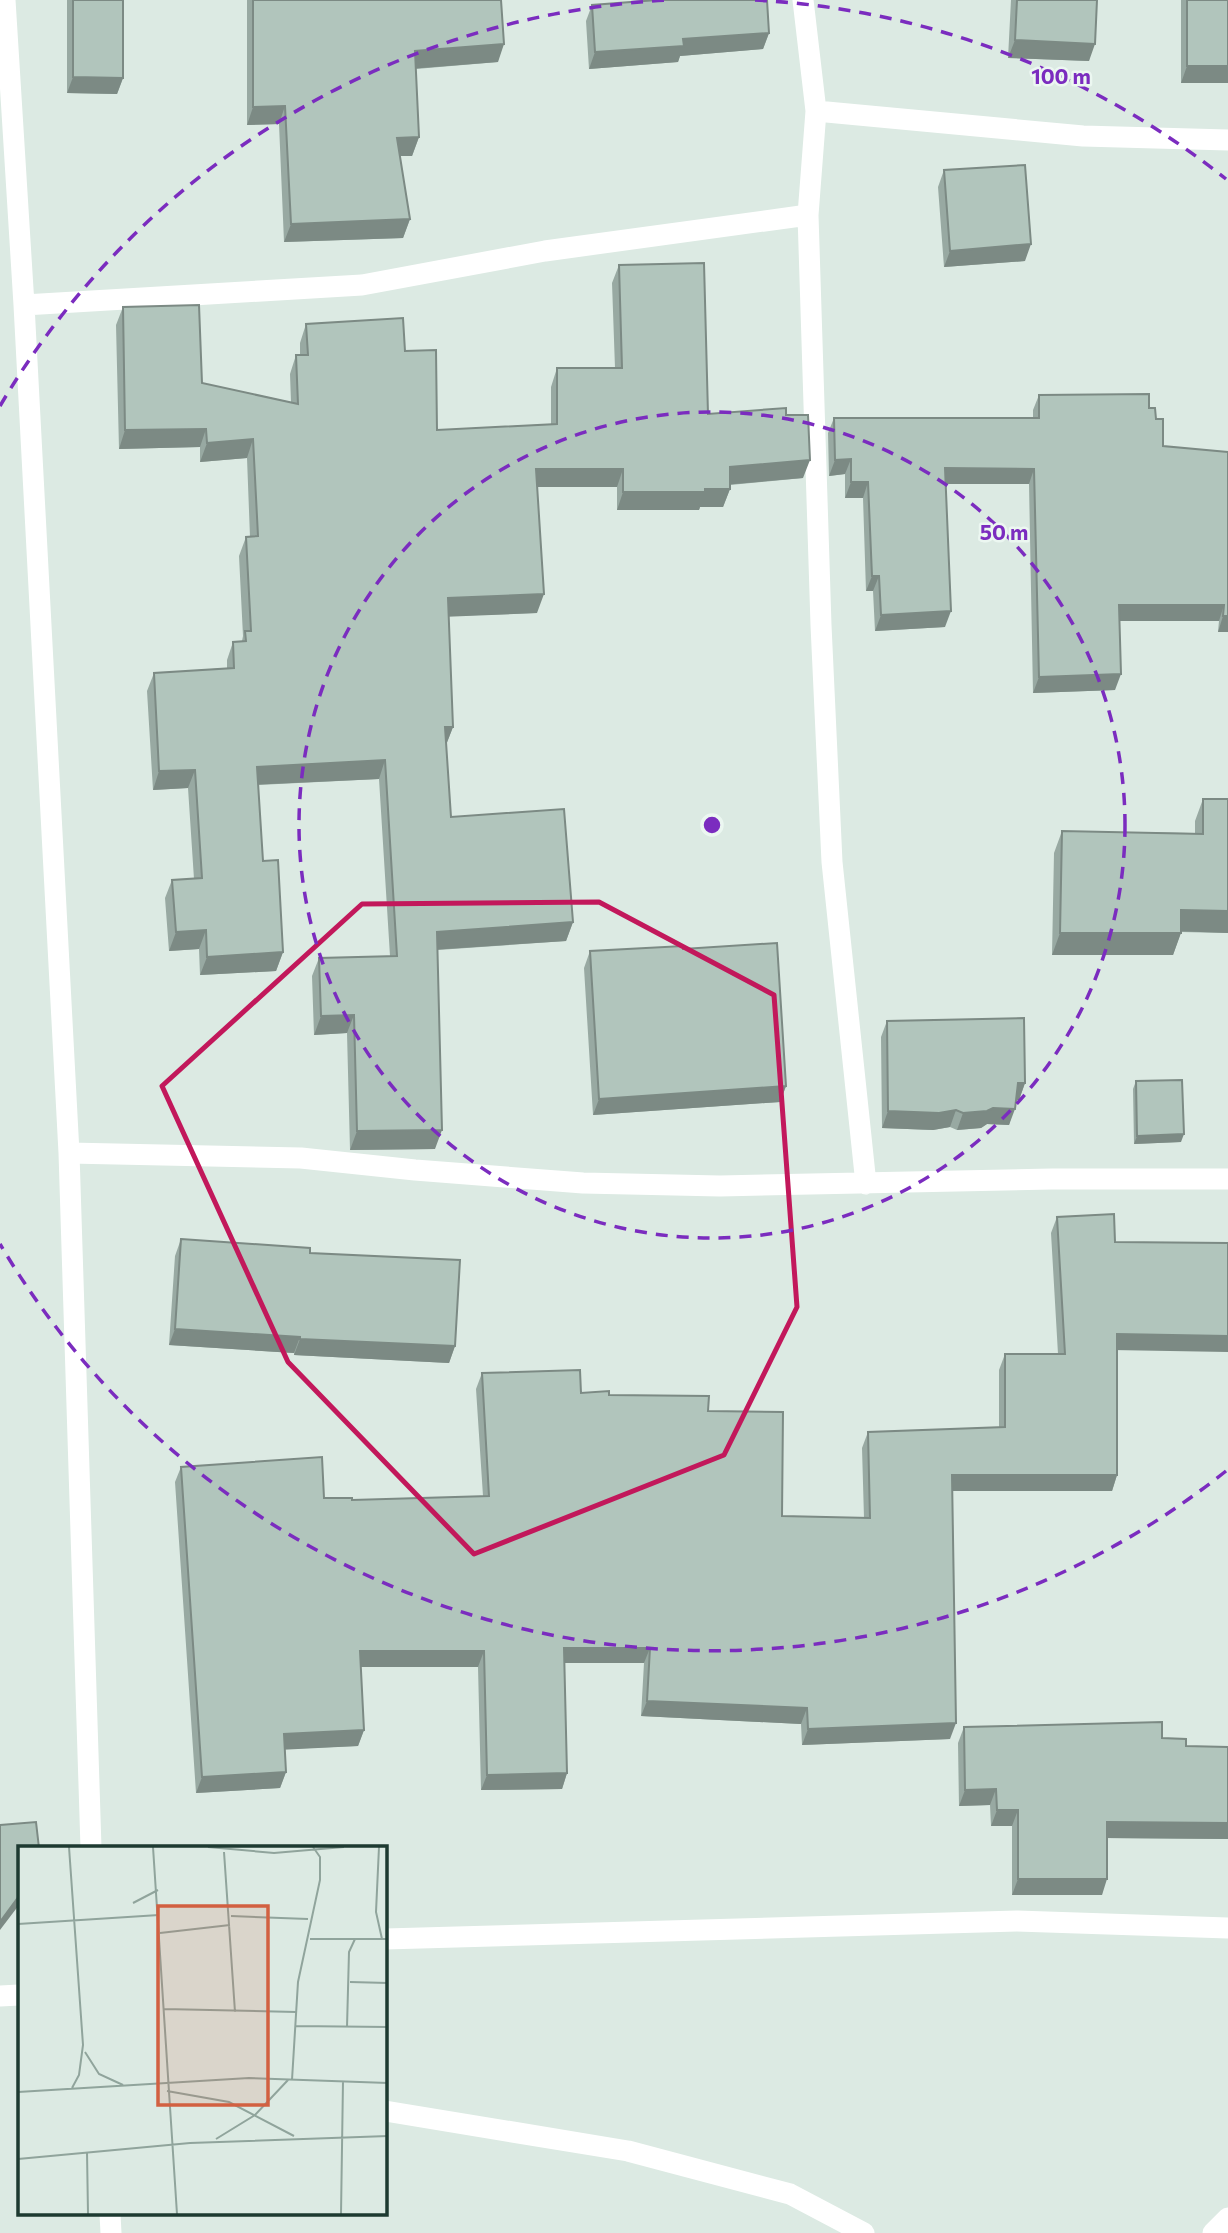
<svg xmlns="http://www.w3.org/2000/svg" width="1228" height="2233" font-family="Commissioner,sans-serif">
	<rect width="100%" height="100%" fill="#dceae3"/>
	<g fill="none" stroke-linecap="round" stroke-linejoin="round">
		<!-- street -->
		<path stroke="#fff" stroke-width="21" d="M 5,0 L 24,305 L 69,1153 L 91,1848
			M 803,0 L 816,111 L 808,215 L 821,625 L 832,862 L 866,1184
			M 816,111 L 1083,136 L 1228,140
			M 24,305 L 362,285 L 545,251 L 808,215
			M 69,1153 L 301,1158 L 415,1170 L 583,1183 L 720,1186 L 1052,1179 L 1228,1179
			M 385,1939 L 1017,1921 L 1228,1928
			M 0,1996 L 19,1995
			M 385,2111 L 628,2151 L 790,2194 L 864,2233
			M 110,2214 L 111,2233
			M 1213,2233 L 1228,2218"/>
	</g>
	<!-- wall -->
	<path fill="#98a9a2" d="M 67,0 L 123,0 L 123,78 L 117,94 L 67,93 Z
		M 247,0 L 501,0 L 498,62 L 416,69 L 419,137 L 412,156 L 399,156 L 410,219 L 403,238 L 284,242 L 279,124 L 247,125 Z
		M 1011,0 L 1097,0 L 1089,61 L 1008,58 Z
		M 1181,0 L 1228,0 L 1228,83 L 1181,83 Z
		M 592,5 L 769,33 L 763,49 L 680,56 L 678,62 L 589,69 L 586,21 Z
		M 944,170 L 1025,261 L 944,267 L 938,187 Z
		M 619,265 L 708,414 L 786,415 L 803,478 L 730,485 L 730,489 L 723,507 L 700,507 L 699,510 L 617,510 L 617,487 L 537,487 L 537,613 L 448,616 L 453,727 L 446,745 L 451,817 L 573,922 L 566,941 L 438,950 L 435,1149 L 350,1150 L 347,1033 L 314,1035 L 312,976 L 319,958 L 390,956 L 379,779 L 258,785 L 263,861 L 283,952 L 276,971 L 200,975 L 199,949 L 169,951 L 165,898 L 172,880 L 194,879 L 188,788 L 153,790 L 147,691 L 154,673 L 227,668 L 227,660 L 233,642 L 242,641 L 243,636 L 239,556 L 246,537 L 250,537 L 247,458 L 200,462 L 200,447 L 119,449 L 116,325 L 123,307 L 202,383 L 291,402 L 290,374 L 296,355 L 300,355 L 300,343 L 306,324 L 405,351 L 437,430 L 551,424 L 551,387 L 557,368 L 615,368 L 612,283 Z
		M 1039,395 L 1149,408 L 1156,419 L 1163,446 L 1228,452 L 1228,632 L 1218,632 L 1219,621 L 1120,621 L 1115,690 L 1033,693 L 1029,484 L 946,484 L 945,627 L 875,631 L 873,591 L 866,591 L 863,498 L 845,498 L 845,474 L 829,476 L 828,433 L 834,418 L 1033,418 L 1033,410 Z
		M 1203,799 L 1228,799 L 1228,933 L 1181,932 L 1173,955 L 1052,955 L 1054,853 L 1062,831 L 1195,833 L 1195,821 Z
		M 683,949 L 786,1086 L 780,1102 L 593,1115 L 584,968 L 590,951 Z
		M 887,1021 L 1025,1083 L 1019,1100 L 1016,1100 L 1009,1125 L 987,1124 L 981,1128 L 957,1130 L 950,1127 L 933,1130 L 882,1128 L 881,1037 Z
		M 1136,1081 L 1181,1142 L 1134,1144 L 1133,1089 Z
		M 1057,1217 L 1117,1350 L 1117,1475 L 1112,1491 L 952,1491 L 950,1739 L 802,1745 L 801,1724 L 641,1716 L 644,1663 L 564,1663 L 567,1773 L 562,1789 L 481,1790 L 478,1667 L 361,1667 L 364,1730 L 358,1746 L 285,1749 L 286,1772 L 280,1788 L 196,1793 L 175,1482 L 181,1467 L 324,1498 L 352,1500 L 483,1496 L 476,1389 L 482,1373 L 581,1393 L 609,1395 L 708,1411 L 782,1516 L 864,1518 L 862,1448 L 868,1432 L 999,1427 L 999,1370 L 1005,1354 L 1058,1354 L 1051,1233 Z
		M 181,1239 L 310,1253 L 455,1346 L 449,1363 L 294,1355 L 294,1353 L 169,1345 L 175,1256 Z
		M 964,1727 L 1162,1738 L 1186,1746 L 1228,1747 L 1228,1839 L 1107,1838 L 1102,1895 L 1012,1895 L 1012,1826 L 991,1826 L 990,1805 L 959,1806 L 958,1743 Z"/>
	<!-- shaded-wall -->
	<path fill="#7c8a84" d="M 769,33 L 763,49 L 680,56 L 678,62 L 589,69 L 595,52 L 683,39 Z
		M 1015,40 L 1095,44 L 1089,61 L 1008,58 Z
		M 504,44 L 498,62 L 409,69 L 415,51 Z
		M 1187,66 L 1228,66 L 1228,83 L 1181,83 Z
		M 73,77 L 123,78 L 117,94 L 67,93 Z
		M 285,106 L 279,124 L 247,125 L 253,107 Z
		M 419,137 L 412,156 L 390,156 L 397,138 Z
		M 410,219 L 403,238 L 284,242 L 291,224 Z
		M 1031,244 L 1025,261 L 944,267 L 950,251 Z
		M 206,429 L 200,447 L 119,449 L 125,430 Z
		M 253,439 L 247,458 L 200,462 L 207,443 Z
		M 851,459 L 845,474 L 829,476 L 835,460 Z
		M 810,460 L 803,478 L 723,485 L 730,467 Z
		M 945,468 L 1034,469 L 1029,484 L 939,484 Z
		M 536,469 L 623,469 L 617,487 L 530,487 Z
		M 851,482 L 868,482 L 863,498 L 845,498 Z
		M 705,489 L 730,489 L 723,507 L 700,507 L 699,510 L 617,510 L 623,492 Z
		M 872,576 L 879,576 L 873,591 L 866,591 Z
		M 544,594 L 537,613 L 441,617 L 448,598 Z
		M 1119,605 L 1224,605 L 1219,621 L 1113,621 Z
		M 951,611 L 945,627 L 875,631 L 881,615 Z
		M 1223,616 L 1228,616 L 1228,632 L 1218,632 Z
		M 1121,674 L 1115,690 L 1033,693 L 1039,677 Z
		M 445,727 L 453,727 L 446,745 Z
		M 385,760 L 379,779 L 250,785 L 257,767 Z
		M 195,770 L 188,788 L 153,790 L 159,771 Z
		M 1181,910 L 1228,911 L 1228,933 L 1173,931 Z
		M 573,922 L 566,941 L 431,950 L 437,932 Z
		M 206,930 L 199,949 L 169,951 L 176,932 Z
		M 1060,933 L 1181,933 L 1173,955 L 1052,955 Z
		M 283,952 L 276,971 L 200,975 L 207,957 Z
		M 354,1015 L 347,1033 L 314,1035 L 321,1016 Z
		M 1018,1083 L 1025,1083 L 1019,1100 L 1012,1100 Z
		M 786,1086 L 780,1102 L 593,1115 L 599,1099 Z
		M 993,1108 L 1015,1109 L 1009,1125 L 987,1124 L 981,1128 L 957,1130 L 963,1113 Z
		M 956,1110 L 950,1127 L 933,1130 L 882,1128 L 888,1111 Z
		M 442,1130 L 435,1149 L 350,1150 L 357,1131 Z
		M 1184,1134 L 1181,1142 L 1134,1144 L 1137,1136 Z
		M 175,1329 L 300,1337 L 294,1353 L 169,1345 Z
		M 1117,1334 L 1228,1336 L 1228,1352 L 1112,1350 Z
		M 300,1339 L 455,1346 L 449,1363 L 294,1355 Z
		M 952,1475 L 1117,1475 L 1112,1491 L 946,1491 Z
		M 564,1648 L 650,1648 L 644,1663 L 558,1663 Z
		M 360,1651 L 484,1651 L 478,1667 L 354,1667 Z
		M 647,1701 L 807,1708 L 801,1724 L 641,1716 Z
		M 956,1723 L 950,1739 L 802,1745 L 808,1729 Z
		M 364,1730 L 358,1746 L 278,1750 L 284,1734 Z
		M 286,1772 L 280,1788 L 196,1793 L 202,1777 Z
		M 567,1773 L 562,1789 L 481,1790 L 487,1775 Z
		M 996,1789 L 990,1805 L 959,1806 L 965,1790 Z
		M 997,1810 L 1018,1810 L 1012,1826 L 991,1826 Z
		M 1107,1822 L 1228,1823 L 1228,1839 L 1102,1838 Z
		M 1018,1879 L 1107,1879 L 1102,1895 L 1012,1895 Z
		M 19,1896 L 19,1905 L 0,1930 L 0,1922 Z"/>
	<!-- building -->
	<path fill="#b1c5bc" stroke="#7c8a84" stroke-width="2" d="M 73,0 L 123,0 L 123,78 L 73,77 Z
		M 253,0 L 501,0 L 504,44 L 415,51 L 419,137 L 397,138 L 410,219 L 291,224 L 285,106 L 253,107 Z
		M 657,0 L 767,0 L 769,33 L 683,39 L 684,46 L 595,52 L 592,5 Z
		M 1017,0 L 1097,0 L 1095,44 L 1015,40 Z
		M 1187,0 L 1228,0 L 1228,66 L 1187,66 Z
		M 1025,165 L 1031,244 L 950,251 L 944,170 Z
		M 704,263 L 708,414 L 786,408 L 786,415 L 808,415 L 810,460 L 730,467 L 730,489 L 705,489 L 705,492 L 623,492 L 623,469 L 536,469 L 544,594 L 448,598 L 453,727 L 445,727 L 451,817 L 564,809 L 573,922 L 437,932 L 442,1130 L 357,1131 L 354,1015 L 321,1016 L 319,958 L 397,956 L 385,760 L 257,767 L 263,861 L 278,860 L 283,952 L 207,957 L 206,930 L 176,932 L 172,880 L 202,878 L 195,770 L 159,771 L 154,673 L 234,668 L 233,642 L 246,641 L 245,631 L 251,631 L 246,537 L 258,536 L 253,439 L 207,443 L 206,429 L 125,430 L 123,307 L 199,305 L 202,383 L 298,404 L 296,355 L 308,355 L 306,324 L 403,318 L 405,351 L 436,350 L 437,430 L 557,424 L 557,368 L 622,368 L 619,265 Z
		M 1149,394 L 1149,408 L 1155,408 L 1156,419 L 1163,419 L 1163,446 L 1228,452 L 1228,616 L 1223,616 L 1224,605 L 1119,605 L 1121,674 L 1039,677 L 1034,469 L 945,468 L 951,611 L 881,615 L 879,576 L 872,576 L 868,482 L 851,482 L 851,459 L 835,460 L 834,418 L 1039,418 L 1039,395 Z
		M 1203,799 L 1228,799 L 1228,911 L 1181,910 L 1181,933 L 1060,933 L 1062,831 L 1203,834 Z
		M 777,943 L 786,1086 L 599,1099 L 590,951 L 683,946 L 683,949 Z
		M 1024,1018 L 1025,1083 L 1018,1083 L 1015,1109 L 993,1108 L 987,1111 L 963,1113 L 956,1110 L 939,1113 L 888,1111 L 887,1021 Z
		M 1182,1080 L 1184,1134 L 1137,1136 L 1136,1081 Z
		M 1114,1214 L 1115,1242 L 1228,1243 L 1228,1336 L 1117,1334 L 1117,1475 L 952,1475 L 956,1723 L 808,1729 L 807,1708 L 647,1701 L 650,1648 L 564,1648 L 567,1773 L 487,1775 L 484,1651 L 360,1651 L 364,1730 L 284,1734 L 286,1772 L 202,1777 L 181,1467 L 322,1457 L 324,1498 L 352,1498 L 352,1500 L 489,1496 L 482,1373 L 580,1370 L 581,1393 L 609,1391 L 609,1395 L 709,1396 L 708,1411 L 783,1412 L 782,1516 L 870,1518 L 868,1432 L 1005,1427 L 1005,1354 L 1065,1354 L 1057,1217 Z
		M 181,1239 L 310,1248 L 310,1253 L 460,1260 L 455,1346 L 300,1339 L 300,1337 L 175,1329 Z
		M 1162,1722 L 1162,1738 L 1186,1739 L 1186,1746 L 1228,1747 L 1228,1823 L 1107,1822 L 1107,1879 L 1018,1879 L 1018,1810 L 997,1810 L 996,1789 L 965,1790 L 964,1727 Z
		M 36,1822 L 39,1848 L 19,1848 L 19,1896 L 0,1922 L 0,1825 Z"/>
	<!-- marked area -->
	<path fill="none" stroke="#c2185b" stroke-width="5" stroke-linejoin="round" d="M 599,902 L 774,995 L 797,1307 L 724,1455 L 474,1554 L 288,1362 L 162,1086 L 362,904 Z"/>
	<!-- distance rings -->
	<g fill="none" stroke="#7b2cbf" stroke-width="3.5" stroke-dasharray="12 9">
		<circle cx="712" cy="825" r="413"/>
		<path d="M1226 1471A826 826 0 0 1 0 1244M0 406A826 826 0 0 1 669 0M755 0A826 826 0 0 1 1226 179"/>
	</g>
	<!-- overview -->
	<g transform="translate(18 1846)">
		<rect width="369" height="369" fill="#dceae3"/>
		<path fill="none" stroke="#90a49c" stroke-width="2" d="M 51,1 L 65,199 L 61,229 L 54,242M 135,1 L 159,368M 190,1 L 256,7 L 326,1M 361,1 L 358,66 L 364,93M 206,6 L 217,166M 115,57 L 140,44M 213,70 L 290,73M 0,78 L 141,69M 142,87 L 212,79M 292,93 L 370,93M 332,136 L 370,137M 146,163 L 278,166M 277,180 L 370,181M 329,181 L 331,106 L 337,93M 67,206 L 81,228 L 105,239M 274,234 L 280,136 L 302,34 L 302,11 L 295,1M 149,245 L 211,256 L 276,290M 0,246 L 231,232 L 370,237M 198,293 L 237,269 L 270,234M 69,306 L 70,368M 0,313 L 172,297 L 370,290M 323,368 L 325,235"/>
		<path fill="#d26041" fill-opacity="0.15" stroke="#d26041" stroke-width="3.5" d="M 140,60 L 250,60 L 250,259 L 140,259 Z"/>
		<rect width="369" height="369" fill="none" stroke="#1d3a31" stroke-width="3.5"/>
	</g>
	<circle cx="712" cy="825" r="10" fill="#7b2cbf" stroke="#ecf7f1" stroke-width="3.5"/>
	<g font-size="21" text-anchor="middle" font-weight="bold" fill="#7b2cbf" stroke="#ecf7f1" stroke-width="5" stroke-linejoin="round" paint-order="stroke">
		<text x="1061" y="84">100 m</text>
		<text x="1004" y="540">50 m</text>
	</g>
</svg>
